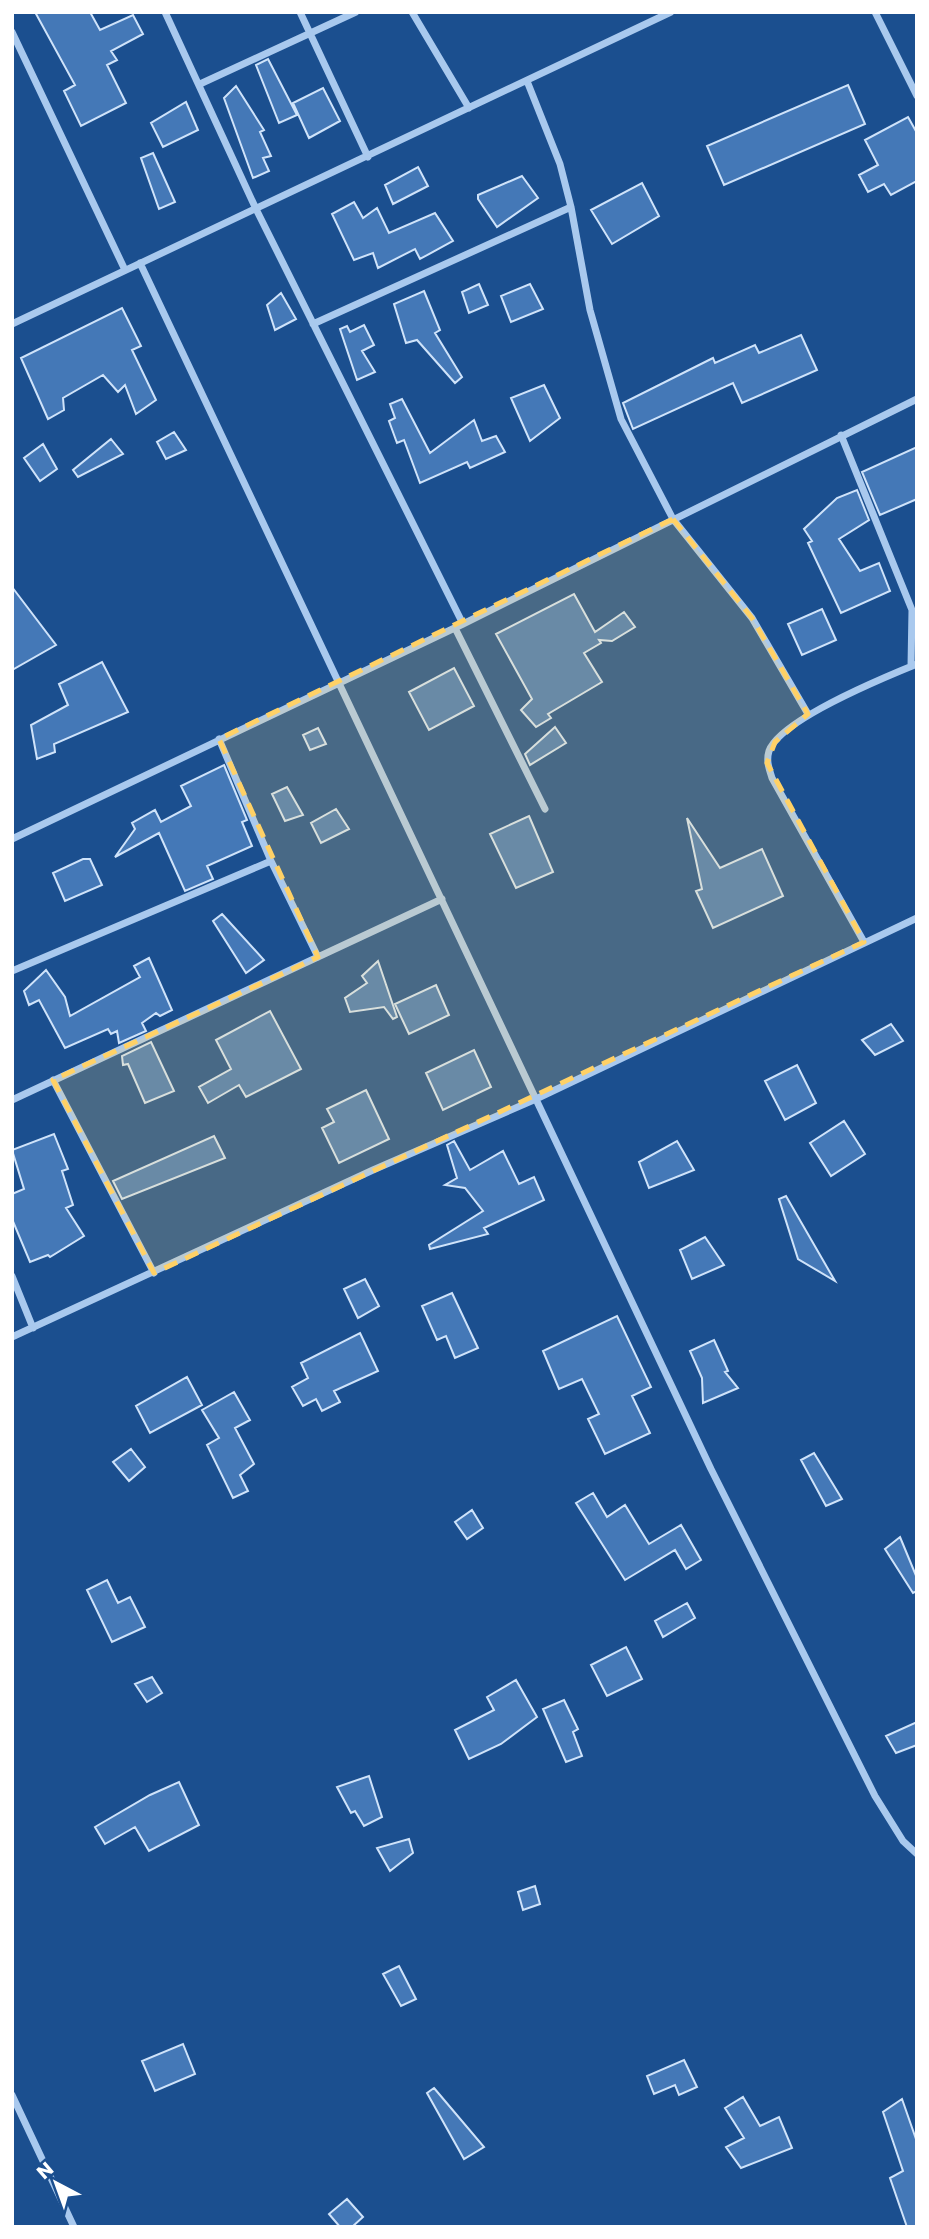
<svg xmlns="http://www.w3.org/2000/svg" width="929" height="2239" font-family="Poppins,sans-serif">
	<rect width="100%" height="100%" fill="#1b4f8f"/>
	<!-- building -->
	<path fill="#4478b7" stroke="#cfe3fa" stroke-width="2" d="M 35,12 L 90,12 L 100,30 L 133,15 L 143,34 L 111,51 L 117,60 L 107,65 L 126,103 L 81,126 L 64,91 L 75,85 Z
		M 268,59 L 297,115 L 279,123 L 256,65 Z
		M 848,85 L 865,124 L 724,185 L 707,146 Z
		M 236,86 L 264,130 L 260,132 L 271,156 L 263,158 L 269,171 L 253,178 L 224,98 Z
		M 323,88 L 340,121 L 309,138 L 293,103 Z
		M 186,102 L 198,130 L 163,147 L 151,123 Z
		M 908,117 L 917,133 L 917,181 L 891,195 L 884,184 L 868,192 L 859,175 L 878,165 L 865,140 Z
		M 153,153 L 175,202 L 159,209 L 141,158 Z
		M 418,167 L 428,186 L 393,204 L 385,185 Z
		M 522,176 L 538,198 L 497,227 L 478,199 L 478,195 Z
		M 642,183 L 659,216 L 612,244 L 591,210 Z
		M 354,202 L 363,218 L 377,208 L 389,233 L 435,213 L 453,241 L 420,259 L 415,249 L 378,268 L 373,253 L 354,260 L 332,214 Z
		M 479,284 L 488,305 L 469,313 L 462,292 Z
		M 530,284 L 543,309 L 511,322 L 501,296 Z
		M 424,291 L 440,330 L 435,333 L 462,377 L 455,383 L 417,340 L 406,343 L 394,304 Z
		M 281,293 L 296,319 L 275,330 L 267,305 Z
		M 122,308 L 141,346 L 132,350 L 156,400 L 136,414 L 125,385 L 118,392 L 103,375 L 63,398 L 64,410 L 48,419 L 21,358 Z
		M 364,325 L 374,345 L 362,351 L 375,372 L 357,380 L 340,329 L 347,326 L 350,332 Z
		M 801,335 L 817,370 L 742,403 L 733,383 L 633,429 L 623,403 L 713,358 L 715,363 L 755,345 L 759,353 Z
		M 544,385 L 560,418 L 530,441 L 511,398 Z
		M 402,399 L 430,453 L 474,420 L 482,441 L 496,436 L 505,452 L 470,468 L 467,462 L 420,483 L 404,440 L 397,443 L 389,421 L 395,418 L 390,404 Z
		M 174,432 L 186,450 L 166,459 L 157,442 Z
		M 111,439 L 123,454 L 78,477 L 73,470 Z
		M 43,444 L 57,469 L 40,481 L 24,458 Z
		M 917,447 L 917,499 L 880,515 L 862,472 Z
		M 857,490 L 869,520 L 839,539 L 860,571 L 879,563 L 890,591 L 841,613 L 808,543 L 812,541 L 804,529 L 837,498 Z
		M 12,587 L 56,645 L 12,670 Z
		M 574,594 L 595,632 L 624,612 L 635,627 L 612,641 L 599,640 L 601,643 L 584,653 L 602,682 L 548,714 L 551,718 L 536,727 L 521,710 L 532,699 L 496,634 Z
		M 822,609 L 836,640 L 802,655 L 788,624 Z
		M 102,662 L 128,712 L 54,744 L 55,752 L 37,759 L 31,725 L 68,705 L 59,684 Z
		M 454,668 L 474,706 L 429,730 L 409,692 Z
		M 555,727 L 566,743 L 530,765 L 525,754 Z
		M 318,728 L 326,744 L 310,750 L 303,735 Z
		M 224,765 L 247,820 L 242,822 L 252,846 L 207,866 L 213,879 L 185,891 L 159,833 L 115,857 L 135,829 L 132,823 L 155,810 L 161,822 L 191,806 L 181,786 Z
		M 287,787 L 303,815 L 285,821 L 272,794 Z
		M 336,809 L 349,829 L 321,843 L 311,823 Z
		M 529,816 L 553,872 L 516,888 L 490,834 Z
		M 687,818 L 720,868 L 762,849 L 783,896 L 713,928 L 696,891 L 702,889 Z
		M 83,859 L 90,859 L 102,885 L 65,901 L 53,873 Z
		M 222,914 L 264,960 L 246,973 L 213,921 Z
		M 149,958 L 172,1010 L 160,1016 L 156,1013 L 142,1023 L 146,1031 L 119,1043 L 117,1031 L 111,1034 L 108,1029 L 65,1048 L 39,1000 L 29,1005 L 24,991 L 46,970 L 65,997 L 70,1016 L 140,977 L 134,966 Z
		M 378,961 L 397,1017 L 393,1019 L 384,1007 L 350,1012 L 345,998 L 367,983 L 362,976 Z
		M 436,985 L 449,1015 L 409,1034 L 395,1004 Z
		M 270,1011 L 301,1069 L 246,1097 L 239,1085 L 208,1103 L 199,1087 L 231,1069 L 216,1040 Z
		M 891,1024 L 903,1041 L 875,1055 L 862,1040 Z
		M 151,1042 L 174,1091 L 145,1103 L 128,1064 L 123,1065 L 122,1056 Z
		M 474,1050 L 491,1087 L 443,1110 L 426,1073 Z
		M 797,1065 L 816,1103 L 785,1120 L 765,1081 Z
		M 366,1090 L 389,1139 L 339,1163 L 322,1128 L 334,1122 L 327,1109 Z
		M 844,1121 L 865,1154 L 831,1176 L 810,1143 Z
		M 54,1134 L 68,1169 L 62,1171 L 73,1205 L 66,1208 L 84,1236 L 50,1257 L 48,1255 L 30,1262 L 12,1219 L 12,1194 L 24,1189 L 12,1150 Z
		M 214,1136 L 225,1158 L 122,1199 L 113,1181 Z
		M 454,1141 L 470,1170 L 503,1151 L 519,1184 L 534,1177 L 544,1200 L 484,1228 L 488,1234 L 430,1249 L 429,1245 L 483,1211 L 465,1188 L 445,1185 L 457,1178 L 447,1145 Z
		M 677,1141 L 694,1170 L 649,1188 L 639,1162 Z
		M 786,1196 L 835,1281 L 798,1259 L 779,1199 Z
		M 705,1237 L 724,1265 L 692,1279 L 680,1250 Z
		M 365,1279 L 379,1306 L 358,1318 L 344,1289 Z
		M 452,1293 L 478,1348 L 455,1358 L 446,1336 L 437,1340 L 422,1306 Z
		M 617,1316 L 651,1387 L 632,1396 L 650,1433 L 605,1454 L 588,1419 L 599,1414 L 582,1379 L 559,1389 L 543,1351 Z
		M 360,1333 L 378,1371 L 334,1391 L 340,1402 L 322,1411 L 316,1399 L 303,1406 L 292,1387 L 308,1378 L 301,1363 Z
		M 714,1340 L 728,1371 L 725,1372 L 738,1388 L 703,1403 L 702,1378 L 690,1351 Z
		M 187,1377 L 202,1405 L 150,1433 L 136,1406 Z
		M 234,1392 L 250,1420 L 235,1428 L 254,1464 L 240,1475 L 248,1491 L 233,1498 L 207,1445 L 219,1438 L 202,1410 Z
		M 131,1449 L 145,1467 L 129,1481 L 113,1462 Z
		M 814,1453 L 842,1499 L 826,1506 L 801,1460 Z
		M 593,1493 L 607,1517 L 625,1505 L 649,1544 L 681,1525 L 701,1560 L 686,1569 L 675,1550 L 625,1580 L 576,1503 Z
		M 472,1510 L 483,1528 L 467,1539 L 455,1522 Z
		M 900,1537 L 917,1578 L 917,1591 L 913,1593 L 885,1549 Z
		M 107,1580 L 118,1603 L 130,1597 L 145,1627 L 112,1642 L 87,1590 Z
		M 687,1603 L 695,1618 L 663,1637 L 655,1621 Z
		M 626,1647 L 642,1679 L 607,1696 L 591,1665 Z
		M 152,1677 L 162,1693 L 147,1702 L 135,1684 Z
		M 516,1680 L 537,1717 L 501,1744 L 469,1759 L 455,1730 L 494,1710 L 487,1697 Z
		M 564,1700 L 578,1729 L 573,1732 L 582,1756 L 566,1762 L 543,1709 Z
		M 917,1722 L 917,1745 L 896,1753 L 886,1736 Z
		M 369,1776 L 382,1817 L 364,1826 L 355,1811 L 351,1813 L 337,1787 Z
		M 179,1782 L 199,1825 L 149,1851 L 135,1827 L 105,1844 L 95,1827 L 150,1795 Z
		M 409,1839 L 413,1853 L 390,1871 L 377,1848 Z
		M 535,1886 L 540,1904 L 523,1910 L 518,1892 Z
		M 399,1966 L 416,1999 L 401,2006 L 383,1974 Z
		M 183,2044 L 195,2074 L 155,2091 L 142,2061 Z
		M 684,2060 L 697,2087 L 679,2095 L 675,2085 L 654,2094 L 647,2076 Z
		M 434,2088 L 484,2147 L 464,2159 L 427,2093 Z
		M 743,2097 L 760,2126 L 779,2117 L 792,2148 L 741,2168 L 726,2147 L 744,2138 L 725,2108 Z
		M 902,2099 L 917,2142 L 917,2227 L 907,2227 L 890,2178 L 903,2171 L 883,2112 Z
		M 347,2199 L 363,2217 L 352,2227 L 340,2227 L 329,2214 Z"/>
	<g fill="none" stroke-linecap="round" stroke-linejoin="round">
		<!-- street -->
		<path stroke="#a9c9ee" stroke-width="7" d="M 165,12 L 256,209 L 463,624
			M 300,12 L 368,157
			M 412,12 L 469,108
			M 875,12 L 917,96
			M 12,32 L 125,270
			M 527,81 L 560,164 L 571,207 L 590,310 L 621,419 L 673,519 L 752,618 L 808,714
			M 200,84 L 356,12
			M 140,263 L 711,1469 L 875,1796 L 903,1841 L 917,1854
			M 12,324 L 671,12
			M 313,324 L 571,207
			M 841,435 L 912,610 L 911,666
			M 455,628 L 545,809
			M 219,739 L 271,861
			M 12,839 L 463,624 L 917,399
			M 864,942 L 772,778 C 769,768 766,761 769,751 C 780,720 885,677 917,664
			M 12,971 L 271,861 L 318,957
			M 53,1080 L 154,1273
			M 12,1100 L 442,899
			M 12,1276 L 33,1328
			M 12,1337 L 373,1170 L 536,1099 L 917,918
			M 12,2095 L 74,2227"/>
	</g>
	<!-- marked area -->
	<path fill="#ffd166" fill-opacity="0.2" stroke="#ffd166" stroke-width="5" stroke-dasharray="14 9" stroke-linejoin="round" d="M 673,519 L 752,618 L 808,714 L 775,742 L 767,763 L 864,942 L 154,1273 L 53,1080 L 318,957 L 219,739 Z"/>
	<!-- border -->
	<rect width="929" height="2239" fill="none" stroke="#ffffff" stroke-width="28"/>
	<!-- north arrow -->
	<g transform="translate(56 2183) rotate(319)" stroke="#1b4f8f" stroke-width="5" paint-order="stroke">
	<path d="M0-5L12 26L0 18L-12 26Z" fill="#ffffff"/>
	<text y="-10" font-size="19" font-weight="bold" text-anchor="middle" fill="#ffffff">N</text>
	</g>
</svg>
